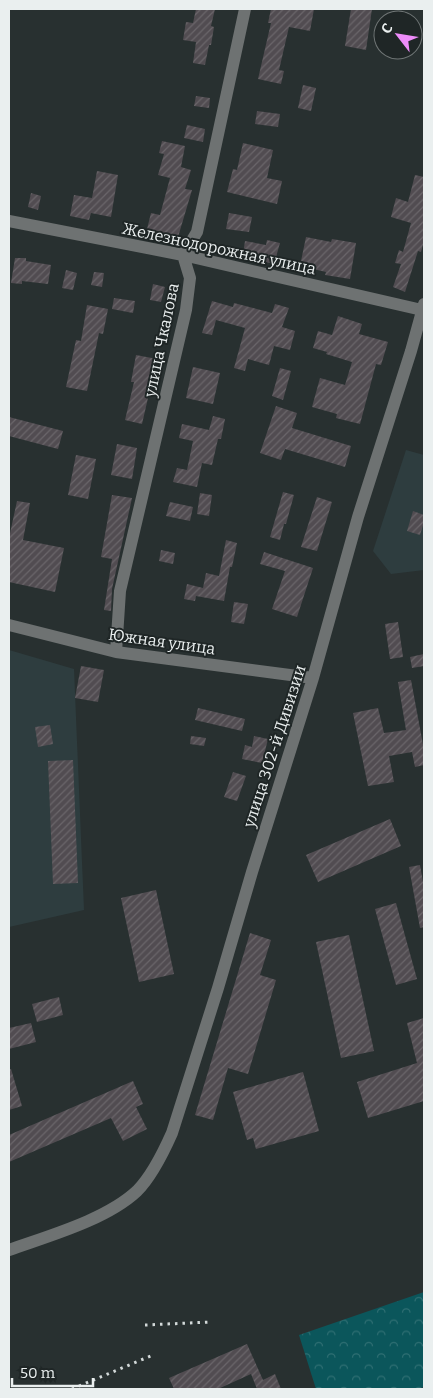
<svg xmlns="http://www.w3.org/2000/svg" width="433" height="1398" font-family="Bitter,serif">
	<defs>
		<pattern id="forest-crowns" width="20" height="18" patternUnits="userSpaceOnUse" patternTransform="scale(1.25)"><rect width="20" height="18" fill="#0b565b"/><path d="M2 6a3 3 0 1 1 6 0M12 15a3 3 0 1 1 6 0" fill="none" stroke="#2f6f73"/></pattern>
		<pattern id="building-hatch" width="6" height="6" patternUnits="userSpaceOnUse" patternTransform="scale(1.25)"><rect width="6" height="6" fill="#514c51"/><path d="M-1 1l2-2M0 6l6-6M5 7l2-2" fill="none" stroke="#6a666a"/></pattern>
	</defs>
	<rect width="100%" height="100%" fill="#283030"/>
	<!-- built -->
	<path fill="#2e3d3f" d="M 406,450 L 424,455 L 424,570 L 391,574 L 373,551 Z
		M 9,650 L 74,669 L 84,910 L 9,927 Z"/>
	<!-- forest -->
	<path fill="url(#forest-crowns)" d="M 424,1292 L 424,1387 L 418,1389 L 316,1389 L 299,1335 Z"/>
	<!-- building -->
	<path fill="url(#building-hatch)" d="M 196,9 L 215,9 L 211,26 L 214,27 L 211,45 L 209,45 L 205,65 L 193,63 L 196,42 L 183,40 L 186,22 L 193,23 Z
		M 271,9 L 314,9 L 310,31 L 289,27 L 279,70 L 284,71 L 281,84 L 258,79 L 271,23 L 268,23 Z
		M 351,9 L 372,9 L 366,50 L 345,46 Z
		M 303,85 L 316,88 L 311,111 L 298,108 Z
		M 196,96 L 210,98 L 209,108 L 194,106 Z
		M 257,111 L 280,114 L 278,127 L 255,124 Z
		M 187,125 L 205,129 L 203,142 L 184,138 Z
		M 162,141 L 185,146 L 181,167 L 191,170 L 185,189 L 192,190 L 178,237 L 147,229 L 151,213 L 160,215 L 170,178 L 158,175 L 164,154 L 159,153 Z
		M 243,143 L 273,150 L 267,178 L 282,181 L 277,204 L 227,192 L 233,169 L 237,170 Z
		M 97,171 L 118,175 L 111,217 L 91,213 L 89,220 L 70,216 L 74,195 L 92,198 Z
		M 415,175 L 424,177 L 424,241 L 421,252 L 418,251 L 405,292 L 393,287 L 401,264 L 395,263 L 399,250 L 403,252 L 411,223 L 391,217 L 396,198 L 408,202 Z
		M 31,193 L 41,196 L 38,210 L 28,207 Z
		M 229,213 L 252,217 L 249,232 L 226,229 Z
		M 306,237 L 331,242 L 332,239 L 356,243 L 350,279 L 325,275 L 326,272 L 300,266 Z
		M 267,240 L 280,243 L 274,264 L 261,261 L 262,258 L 243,254 L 245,241 L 266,245 Z
		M 15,258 L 26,258 L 26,261 L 51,265 L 48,284 L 22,281 L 22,284 L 11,283 Z
		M 66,270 L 77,273 L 73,290 L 62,288 Z
		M 94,272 L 104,273 L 102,287 L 91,285 Z
		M 153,284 L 165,287 L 161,302 L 150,300 Z
		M 114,298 L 135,301 L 133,313 L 112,309 Z
		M 212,301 L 233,307 L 234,303 L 272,313 L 275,304 L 289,308 L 282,327 L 295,331 L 290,350 L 274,346 L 269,365 L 248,359 L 245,371 L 234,368 L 245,328 L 216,320 L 212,335 L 202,333 Z
		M 87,305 L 108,309 L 103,334 L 99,333 L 87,391 L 66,387 L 76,340 L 81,341 Z
		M 338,316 L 362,324 L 359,334 L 388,342 L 381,365 L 376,364 L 360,424 L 336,418 L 337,414 L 312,407 L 320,378 L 345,385 L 352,362 L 326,354 L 327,352 L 313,348 L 318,331 L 332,335 Z
		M 136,355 L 157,359 L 142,424 L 125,420 L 134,382 L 131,382 Z
		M 193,367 L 220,373 L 213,404 L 186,398 Z
		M 280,368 L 291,371 L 283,400 L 272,396 Z
		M 276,406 L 297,413 L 292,428 L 351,446 L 345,467 L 285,449 L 281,460 L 260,453 Z
		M 213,416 L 225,419 L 221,439 L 218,439 L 212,465 L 202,463 L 197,487 L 173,482 L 177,468 L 187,470 L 193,441 L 179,438 L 182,424 L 209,430 Z
		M 9,417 L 63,431 L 58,449 L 9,436 Z
		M 117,444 L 137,448 L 132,479 L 111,475 Z
		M 76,455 L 96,459 L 88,499 L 68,495 Z
		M 283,492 L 294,495 L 286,524 L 284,524 L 280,540 L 270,537 Z
		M 200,493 L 212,495 L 209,516 L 197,514 Z
		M 112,495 L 132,498 L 112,589 L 111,611 L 104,610 L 112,559 L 101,557 Z
		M 317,497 L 332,502 L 317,551 L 301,547 Z
		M 17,501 L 30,503 L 23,540 L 64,548 L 55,592 L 9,582 L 9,538 Z
		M 170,502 L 193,507 L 190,521 L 166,516 Z
		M 413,511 L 424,515 L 424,522 L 420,535 L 407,531 Z
		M 226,540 L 237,543 L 232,567 L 230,567 L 224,601 L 196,596 L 195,601 L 184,599 L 187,584 L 203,588 L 206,573 L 219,576 Z
		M 161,550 L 175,553 L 173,564 L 159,561 Z
		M 264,552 L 313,568 L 297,617 L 272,609 L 285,571 L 260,564 Z
		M 234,602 L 248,604 L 244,624 L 231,622 Z
		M 398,622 L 403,657 L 390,659 L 385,624 Z
		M 424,654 L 424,666 L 412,668 L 410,657 Z
		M 81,666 L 104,670 L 98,702 L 75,698 Z
		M 411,680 L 424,750 L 424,765 L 415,767 L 412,752 L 389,756 L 394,782 L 368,786 L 353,713 L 378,708 L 384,733 L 406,730 L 398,682 Z
		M 198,708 L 245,719 L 242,731 L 195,720 Z
		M 50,725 L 53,744 L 38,747 L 35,727 Z
		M 191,736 L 206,738 L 204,746 L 190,744 Z
		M 254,736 L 268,739 L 262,763 L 242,759 L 245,745 L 252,747 Z
		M 73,760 L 78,883 L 53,884 L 48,761 Z
		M 233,772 L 246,776 L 237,801 L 224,797 Z
		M 390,819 L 401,846 L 318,882 L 306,855 Z
		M 420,865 L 424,888 L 424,927 L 420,928 L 409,867 Z
		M 156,890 L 174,974 L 139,982 L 121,898 Z
		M 396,903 L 417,979 L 396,985 L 375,909 Z
		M 250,933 L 271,940 L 260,975 L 276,980 L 248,1074 L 228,1068 L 213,1120 L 195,1115 Z
		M 349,935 L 374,1051 L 341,1058 L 316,942 Z
		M 59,997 L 63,1015 L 37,1022 L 32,1004 Z
		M 424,1018 L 424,1101 L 368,1118 L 357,1082 L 417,1063 L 407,1023 Z
		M 31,1023 L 36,1042 L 9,1049 L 9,1028 Z
		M 11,1069 L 22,1106 L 9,1110 L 9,1070 Z
		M 303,1072 L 319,1131 L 256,1149 L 253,1138 L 247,1140 L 233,1092 Z
		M 133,1081 L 143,1104 L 136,1107 L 147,1129 L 123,1141 L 111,1118 L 9,1162 L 9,1135 Z
		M 247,1344 L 263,1380 L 275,1374 L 281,1389 L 257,1389 L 251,1374 L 218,1389 L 174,1389 L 169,1378 Z"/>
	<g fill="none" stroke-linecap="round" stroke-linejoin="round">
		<!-- street -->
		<path stroke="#6e7272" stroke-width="12" d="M 9,221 L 183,255 L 422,310
			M 9,625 L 116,652 L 313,678
			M 116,652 L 120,591 L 186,310 L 190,278 L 183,255 L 197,232 L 245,9
			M 9,1250 C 48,1236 106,1220 137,1191 C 151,1177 164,1151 172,1133 L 218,988 L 252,872 L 313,678 L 358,517 L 411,351 L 424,304"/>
		<!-- rail -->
		<path stroke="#d3d9d9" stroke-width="3" stroke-dasharray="2.5 5" stroke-linecap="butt" d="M 145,1325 L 211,1322
			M 72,1389 L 153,1355"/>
	</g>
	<g text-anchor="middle" stroke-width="4" stroke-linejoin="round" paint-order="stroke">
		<!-- street labels -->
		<g font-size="16" fill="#eaefef" stroke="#1f2626">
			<text transform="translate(219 248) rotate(12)" y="6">Железнодорожная улица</text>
			<text transform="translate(161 340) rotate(-78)" y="6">улица Чкалова</text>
			<text transform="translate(162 641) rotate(8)" y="6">Южная улица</text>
			<text transform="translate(274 746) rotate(-72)" y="6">улица 302-й Дивизии</text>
		</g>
	</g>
	<!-- border -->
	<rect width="433" height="1398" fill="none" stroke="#eaefef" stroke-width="20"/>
	<!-- north arrow -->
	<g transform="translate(398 35) rotate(301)"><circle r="24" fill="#1f2626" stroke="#707676"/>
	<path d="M0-4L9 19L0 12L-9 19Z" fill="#ed8cf9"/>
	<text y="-8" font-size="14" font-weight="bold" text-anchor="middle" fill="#eaefef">С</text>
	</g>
	<!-- scale -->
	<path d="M12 1378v8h81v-8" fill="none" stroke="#eaefef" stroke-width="2.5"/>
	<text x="20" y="1378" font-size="15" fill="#eaefef" stroke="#1f2626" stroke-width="4" paint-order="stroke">50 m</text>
</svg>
